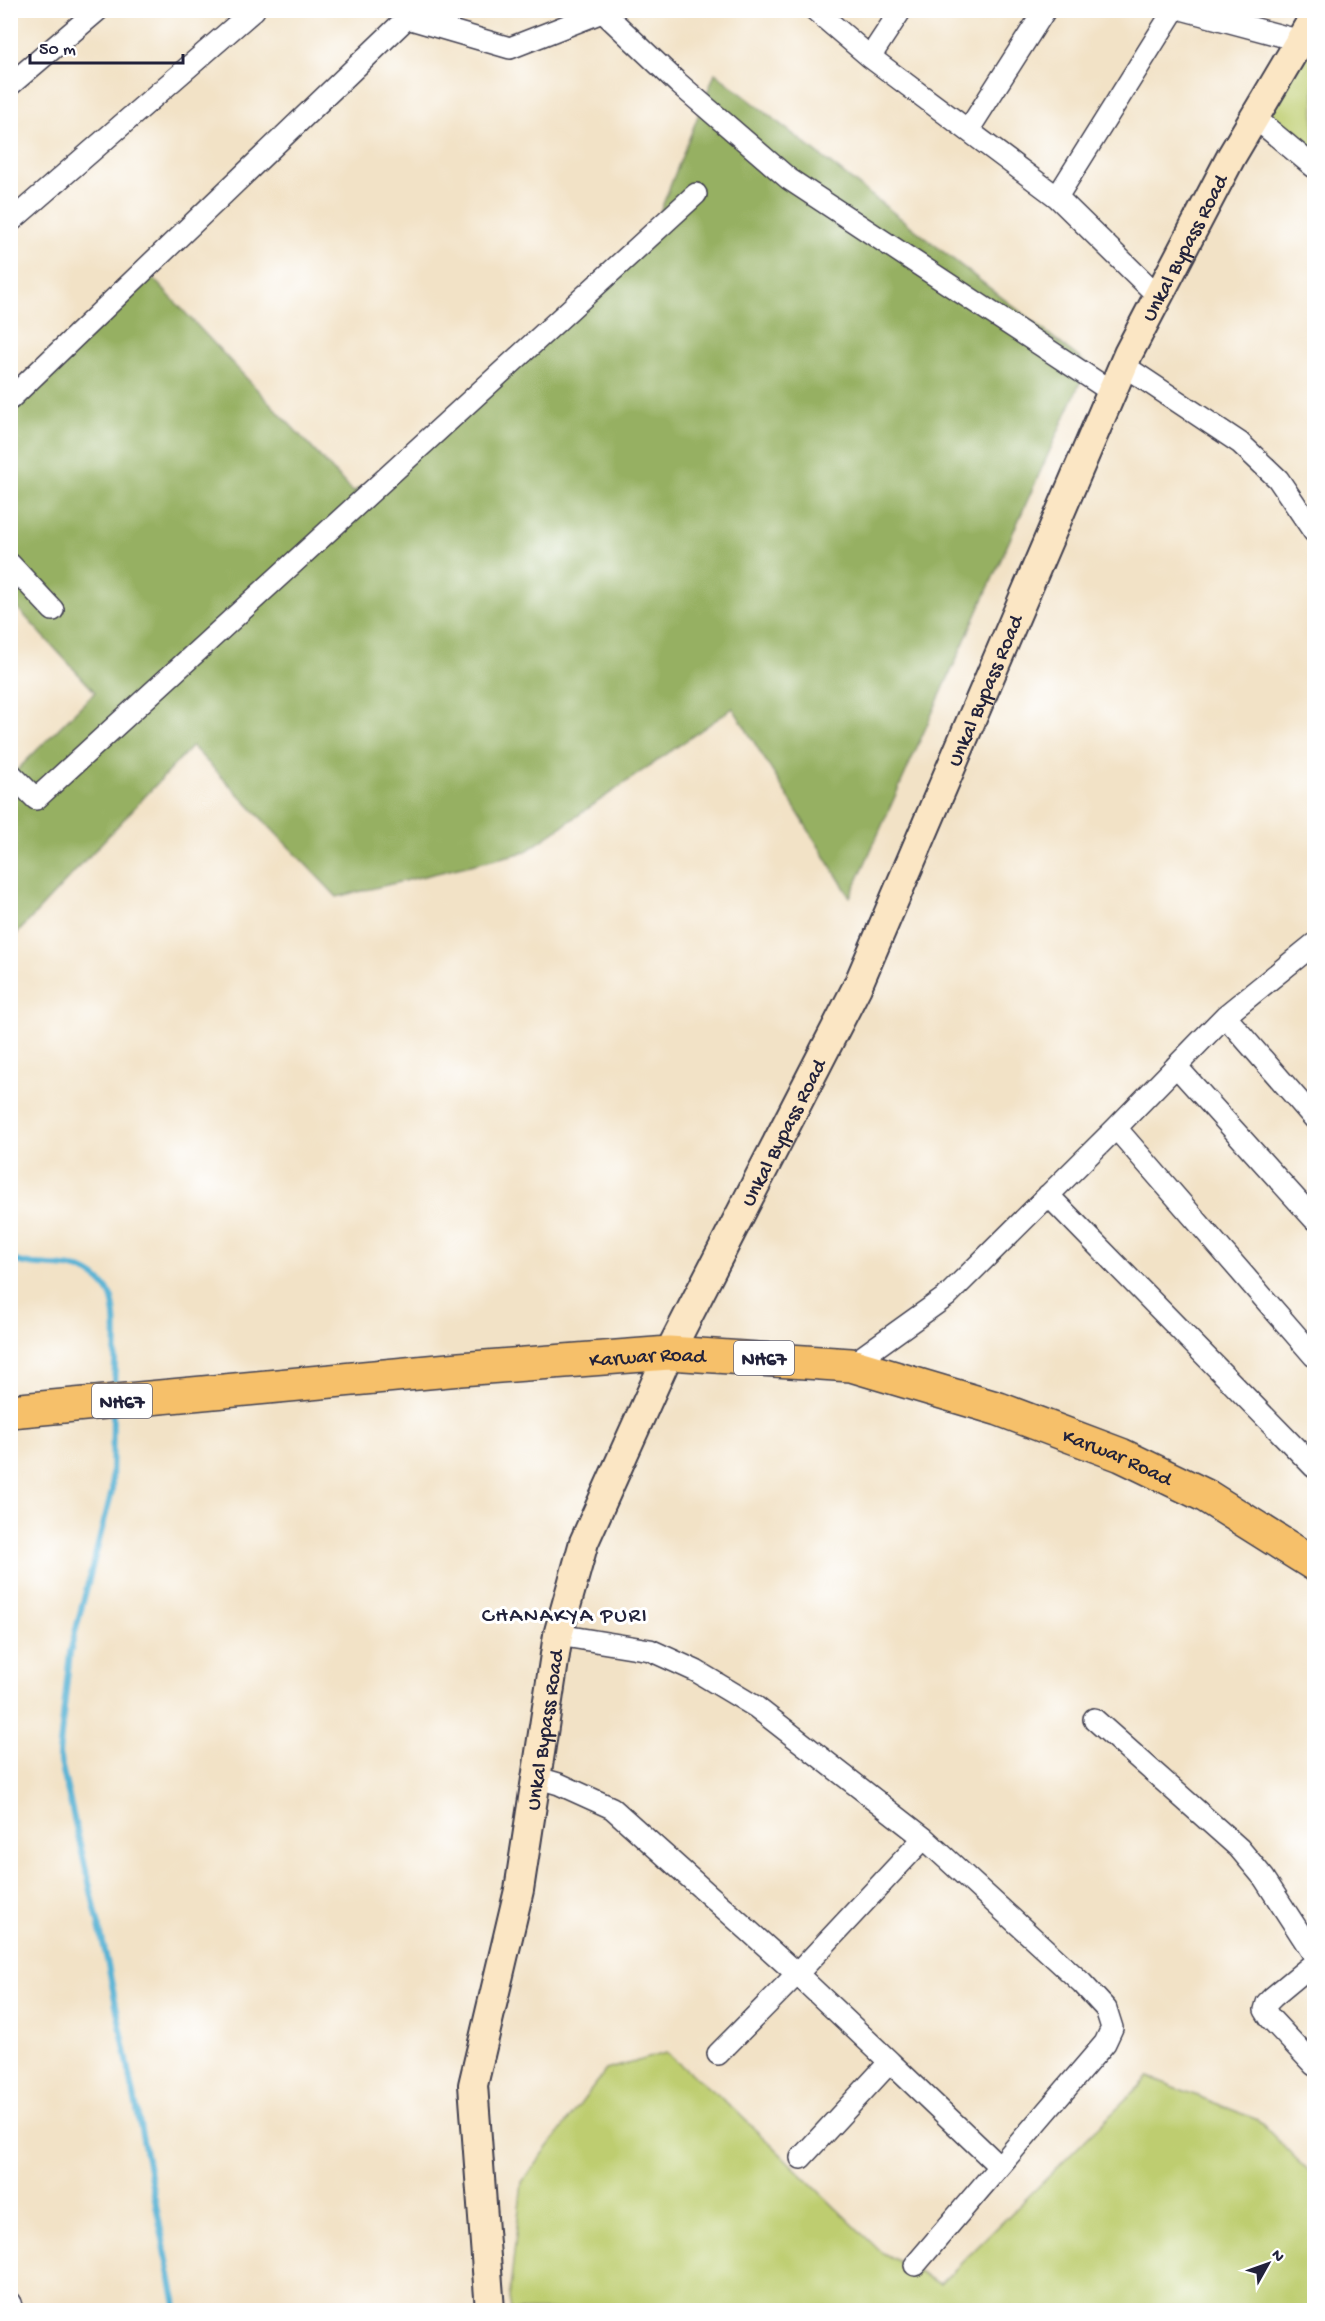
<svg xmlns="http://www.w3.org/2000/svg" width="1325" height="2321" font-family="'Gochi Hand',sans-serif">
	<rect width="100%" height="100%" fill="#fff"/>
	<filter id="ink" filterUnits="userSpaceOnUse"><feTurbulence type="fractalNoise" baseFrequency=".0167" numOctaves="2"/><feDisplacementMap in="SourceGraphic" scale="12" xChannelSelector="R" yChannelSelector="G"/><feConvolveMatrix kernelMatrix="1 2 1 2 8 2 1 2 1" color-interpolation-filters="sRGB"/></filter>
	<filter id="wash" filterUnits="userSpaceOnUse"><feTurbulence type="fractalNoise" baseFrequency=".008" numOctaves="4" result="noise"/><feDisplacementMap in="SourceGraphic" scale="24" xChannelSelector="R" yChannelSelector="G"/><feGaussianBlur stdDeviation="1.35" result="paint"/><feColorMatrix in="noise" values="0 0 0 0 0 0 0 0 0 0 0 0 0 0 0 0 0 1.4 0 .05"/><feComposite in="paint" operator="in"/></filter>
	<g filter="url(#wash)">
		<rect width="100%" height="100%" fill="#f2e2c6"/>
		<!-- green -->
		<path fill="#becd70" stroke="#707856" stroke-width="1.5" d="M 1314,28 L 1314,153 L 1266,121 Z
			M 666,2053 L 732,2107 L 881,2252 L 940,2284 L 1149,2077 L 1258,2120 L 1314,2177 L 1314,2310 L 511,2310 L 509,2298 L 522,2182 L 606,2070 Z"/>
		<!-- forest -->
		<path fill="#96b062" stroke="#5c694e" stroke-width="1.5" d="M 715,73 L 1088,365 L 850,897 L 733,708 L 525,852 L 337,897 L 192,746 L 11,940 L 11,776 L 95,692 L 11,601 L 11,402 L 150,275 L 353,492 L 377,477 L 648,242 Z"/>
		<g fill="none" stroke-linecap="round" stroke-linejoin="round">
			<!-- stream -->
			<path stroke="#56b2d4" stroke-width="6" d="M 10,1259 C 33,1268 56,1264 79,1269 C 92,1272 108,1286 112,1299 C 119,1322 114,1367 114,1392
				M 113,1411 L 112,1491 L 70,1652 L 59,1754 L 107,1960 L 177,2310"/>
		</g>
	</g>
	<g filter="url(#ink)">
		<g fill="none" stroke-linecap="round" stroke-linejoin="round">
			<defs>
				<path id="street" d="M 601,10 L 678,83 L 789,179 L 1112,392
					M 815,10 L 870,57 L 1057,197 L 1158,296
					M 1185,10 L 1301,41
					M 870,57 L 901,10
					M 10,85 L 98,10
					M 1254,117 L 1314,167
					M 969,129 L 1045,10
					M 1057,197 L 1174,10
					M 10,222 L 254,10
					M 1123,365 L 1240,443 L 1278,479 L 1314,532
					M 10,399 L 407,18 L 510,48 L 602,12
					M 10,564 L 53,610
					M 10,773 L 36,799 L 696,194
					M 1225,1016 L 1314,1118
					M 1176,1066 L 1314,1219
					M 1116,1128 L 1314,1356
					M 1048,1195 L 1314,1467
					M 851,1365 L 947,1296 L 1116,1128 L 1225,1016 L 1314,944
					M 558,1635 L 650,1650 L 696,1671 L 756,1707 L 924,1838 L 1082,1983 L 1106,2009 L 1112,2028 L 1105,2043 L 915,2265
					M 1094,1719 L 1239,1848 L 1264,1878 L 1314,1955
					M 535,1777 L 559,1784 L 612,1808 L 797,1974 L 890,2062 L 801,2158
					M 1314,1963 L 1273,1997 L 1267,2003 L 1265,2010 L 1270,2018 L 1314,2065
					M 718,2054 L 797,1974 L 924,1838
					M 890,2062 L 999,2166
					M 10,2303 L 12,2310"/>
				<g id="secondary">
					<path id="s1" d="M 490,2310 L 473,2085 L 519,1890 L 558,1635 L 584,1542 L 669,1353 L 857,987 L 1128,354 L 1231,157 L 1314,17"/>
				</g>
				<g id="highway">
					<path id="s2" d="M 10,1411 L 460,1369 L 669,1353 L 851,1365 L 999,1409 L 1121,1455 L 1206,1496 L 1314,1564"/>
				</g>
			</defs>
			<!-- street casing -->
			<use href="#street" stroke="#413f50" stroke-width="24"/>
			<!-- secondary casing -->
			<use href="#secondary" stroke="#413f50" stroke-width="32"/>
			<!-- highway casing -->
			<use href="#highway" stroke="#413f50" stroke-width="36"/>
			<!-- street -->
			<use href="#street" stroke="#fff" stroke-width="21"/>
			<!-- secondary -->
			<use href="#secondary" stroke="#fbe6c4" stroke-width="28"/>
			<!-- highway -->
			<use href="#highway" stroke="#f6c06b" stroke-width="33"/>
		</g>
	</g>
	<g text-anchor="middle" stroke-width="6" stroke-linejoin="round" paint-order="stroke">
		<!-- shield labels -->
		<g fill="#fff" stroke="#646476" stroke-width="1.5">
			<rect x="734" y="1341" width="60" height="34" rx="4.5"/>
			<rect x="92" y="1384" width="60" height="34" rx="4.5"/>
		</g>
		<g font-size="20" font-weight="bold" fill="#22223b">
			<text x="764" y="1365">NH67</text>
			<text x="122" y="1408">NH67</text>
		</g>
		<!-- street labels -->
		<g font-size="21" fill="#22223b" stroke="#fff">
			<text dy="7" stroke="none"><textPath href="#s1" startOffset="2208">Unkal Bypass Road</textPath></text>
			<text dy="7" stroke="none"><textPath href="#s1" startOffset="1722">Unkal Bypass Road</textPath></text>
			<text dy="7" stroke="none"><textPath href="#s1" startOffset="1236">Unkal Bypass Road</textPath></text>
			<text dy="7" stroke="none"><textPath href="#s2" startOffset="640">Karwar Road</textPath></text>
			<text dy="7" stroke="none"><textPath href="#s2" startOffset="1126">Karwar Road</textPath></text>
			<text dy="7" stroke="none"><textPath href="#s1" startOffset="588">Unkal Bypass Road</textPath></text>
		</g>
		<!-- neighbourhood labels -->
		<g font-size="22" letter-spacing="1.5" fill="#22223b" stroke="#fff">
			<text x="565" y="1621">CHANAKYA PURI</text>
		</g>
	</g>
	<!-- margin -->
	<rect width="1325" height="2321" fill="none" stroke="#fff" stroke-width="36"/>
	<!-- north arrow -->
	<g transform="translate(1268 2264) rotate(50)" stroke="#ffffff" stroke-width="4.5" paint-order="stroke">
	<path d="M0-4.5L10 22L0 15L-10 22Z" fill="#22223b"/>
	<text y="-9" font-size="16" font-weight="bold" text-anchor="middle" fill="#22223b">N</text>
	</g>
	<!-- scale -->
	<path d="M30 54v9h153v-9" fill="none" stroke="#22223b" stroke-width="3"/>
	<text x="39" y="54" font-size="18" fill="#22223b" stroke="#ffffff" stroke-width="4.5" paint-order="stroke">50 m</text>
</svg>
